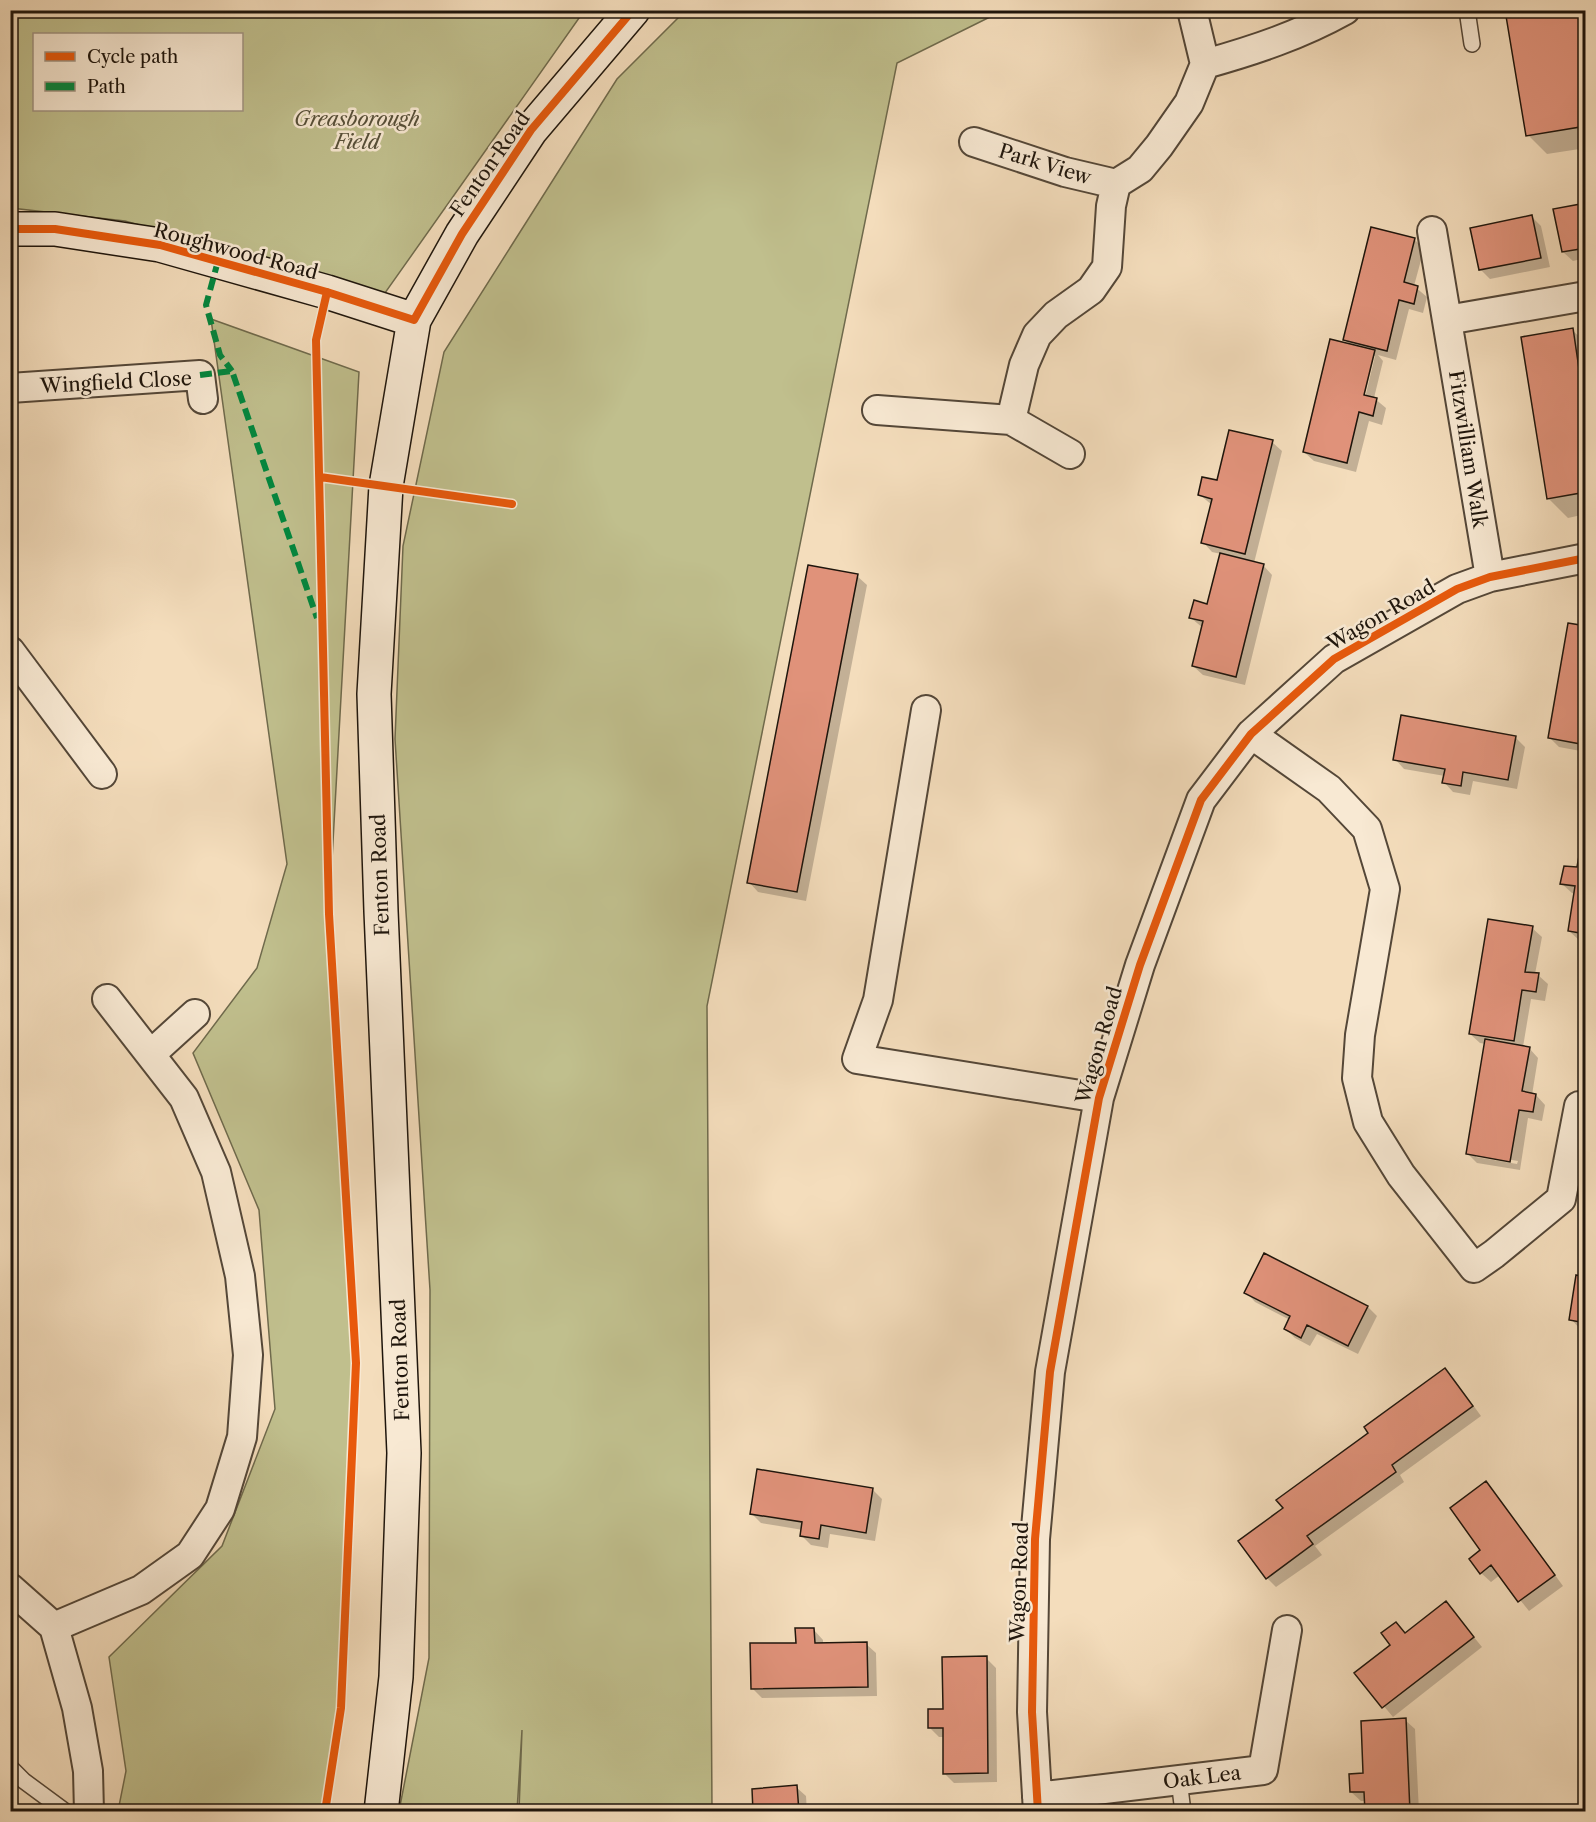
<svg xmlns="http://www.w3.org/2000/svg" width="1596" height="1822" font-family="'Libre Caslon Text',serif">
	<rect width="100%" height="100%" fill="#f4ddbc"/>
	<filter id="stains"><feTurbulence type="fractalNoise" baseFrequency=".00333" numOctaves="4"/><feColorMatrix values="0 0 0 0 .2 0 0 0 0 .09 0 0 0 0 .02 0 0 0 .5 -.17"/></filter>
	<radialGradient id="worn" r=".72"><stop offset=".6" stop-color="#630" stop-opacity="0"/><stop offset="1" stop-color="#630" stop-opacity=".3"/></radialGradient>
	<!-- green -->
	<path fill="#c0bf8d" stroke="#6f6a4c" stroke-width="1.5" fill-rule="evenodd" d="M 686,10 L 1002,11 L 897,63 L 707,1006 L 712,1811 L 519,1811 L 522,1730 L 517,1811 L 399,1811 L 429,1658 L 430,1290 L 395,739 L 403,546 L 444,352 L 617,79 Z
		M 11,11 L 584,11 L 385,293 L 125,221 L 11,208 ZM 34,34 L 242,34 L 242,110 L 34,110 Z
		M 211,319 L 359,372 L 329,914 L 356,1363 L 341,1708 L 325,1811 L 118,1811 L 126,1771 L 109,1657 L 222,1546 L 275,1409 L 259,1210 L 193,1053 L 257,968 L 287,864 Z"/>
	<!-- shadow -->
	<path fill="#0003" fill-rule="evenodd" d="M 1586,10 L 1586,148 L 1547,154 L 1528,135 Z
		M 1586,204 L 1586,258 L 1573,261 L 1563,252 Z
		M 1532,217 L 1541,226 L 1550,267 L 1490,279 L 1480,269 Z
		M 1414,239 L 1424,249 L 1414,286 L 1427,297 L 1423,313 L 1409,309 L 1396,360 L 1378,355 L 1383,361 L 1374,398 L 1386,408 L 1382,425 L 1369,421 L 1356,472 L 1314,461 L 1304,452 L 1351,346 L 1345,340 ZM 1372,356 L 1375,356 L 1364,402 L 1361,402 Z
		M 1572,330 L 1586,343 L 1586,514 L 1568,518 L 1549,499 Z
		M 1272,442 L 1282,451 L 1254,563 L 1263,565 L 1272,575 L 1245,685 L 1203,675 L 1193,666 L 1203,628 L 1191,618 L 1209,605 L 1221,554 L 1212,552 L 1203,542 L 1212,505 L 1200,495 Z
		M 857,576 L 867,585 L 806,901 L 758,892 L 749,882 Z
		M 1586,628 L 1586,752 L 1559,747 L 1550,738 Z
		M 1515,737 L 1525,747 L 1517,789 L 1473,781 L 1470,795 L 1453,792 L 1444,782 L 1445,776 L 1404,769 L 1395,759 Z
		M 1586,827 L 1586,941 L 1579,940 L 1569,931 L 1575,894 L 1572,893 L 1562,884 L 1579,869 Z
		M 1532,928 L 1542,937 L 1535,974 L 1538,975 L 1548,984 L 1545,1001 L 1531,999 L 1523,1047 L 1529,1048 L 1538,1058 L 1532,1095 L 1536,1095 L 1545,1105 L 1542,1121 L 1528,1118 L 1520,1170 L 1477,1163 L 1467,1153 L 1486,1044 L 1480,1043 L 1470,1034 ZM 1476,1154 L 1518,1161 L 1517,1164 L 1476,1157 Z
		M 1265,1255 L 1368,1307 L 1377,1316 L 1358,1354 L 1317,1334 L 1310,1346 L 1295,1338 L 1286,1329 L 1290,1320 L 1255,1302 L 1246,1292 Z
		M 1586,1278 L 1586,1330 L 1580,1329 L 1571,1319 Z
		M 1445,1370 L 1454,1379 L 1481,1416 L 1400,1475 L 1404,1482 L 1315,1546 L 1322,1555 L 1276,1587 L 1267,1578 L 1285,1508 Z
		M 1486,1483 L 1495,1493 L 1563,1586 L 1529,1611 L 1500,1575 L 1491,1582 L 1481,1573 Z
		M 872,1489 L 882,1499 L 875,1541 L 830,1534 L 828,1548 L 811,1545 L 802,1536 L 803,1530 L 761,1523 L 752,1514 Z
		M 1446,1603 L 1482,1647 L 1393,1717 L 1356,1673 L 1392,1645 L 1396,1624 L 1406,1634 Z
		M 814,1630 L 823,1640 L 823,1644 L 866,1644 L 876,1653 L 877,1696 L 762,1698 L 752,1688 Z
		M 986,1658 L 996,1668 L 997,1782 L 954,1783 L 944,1773 L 944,1737 L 939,1737 L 930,1728 Z
		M 1405,1720 L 1415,1729 L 1419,1812 L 1366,1812 L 1366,1801 L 1361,1801 L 1351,1792 Z
		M 796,1787 L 806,1796 L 807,1812 L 755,1812 Z"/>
	<!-- building -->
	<path fill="#e0927a" stroke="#1e150c" stroke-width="1.5" d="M 1505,10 L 1586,10 L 1586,126 L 1526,136 Z
		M 1586,203 L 1586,248 L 1562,252 L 1553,209 Z
		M 1532,215 L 1541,258 L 1479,270 L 1470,228 Z
		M 1371,227 L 1415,238 L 1404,282 L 1418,286 L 1414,304 L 1399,300 L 1387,351 L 1343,340 Z
		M 1573,328 L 1586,417 L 1586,492 L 1547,499 L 1521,337 Z
		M 1330,339 L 1375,350 L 1364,395 L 1377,398 L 1373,416 L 1359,412 L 1347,463 L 1303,452 Z
		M 1229,430 L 1273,440 L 1245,554 L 1201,543 L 1212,499 L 1198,495 L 1202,477 L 1217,480 Z
		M 1220,553 L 1264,564 L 1236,677 L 1192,666 L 1203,621 L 1189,618 L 1194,600 L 1207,604 Z
		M 808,565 L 858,574 L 797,892 L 747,883 Z
		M 1568,623 L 1586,626 L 1586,745 L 1548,738 Z
		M 1401,715 L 1516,736 L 1508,780 L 1463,772 L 1461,786 L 1442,783 L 1445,769 L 1393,760 Z
		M 1586,817 L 1586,934 L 1568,931 L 1575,886 L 1560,884 L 1564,866 L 1577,867 Z
		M 1488,919 L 1533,926 L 1525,972 L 1539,973 L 1536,992 L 1522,990 L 1514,1041 L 1469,1034 Z
		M 1485,1039 L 1530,1047 L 1522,1091 L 1536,1094 L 1533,1112 L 1519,1110 L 1510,1162 L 1466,1154 Z
		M 1264,1253 L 1368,1306 L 1348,1346 L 1307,1325 L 1301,1338 L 1284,1329 L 1290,1316 L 1244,1293 Z
		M 1576,1275 L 1586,1277 L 1586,1323 L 1569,1320 Z
		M 1445,1368 L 1473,1406 L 1392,1465 L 1396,1472 L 1307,1536 L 1313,1544 L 1266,1579 L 1238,1541 L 1283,1508 L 1276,1500 L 1368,1433 L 1364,1427 Z
		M 757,1469 L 873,1488 L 866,1533 L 821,1525 L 819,1539 L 800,1536 L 802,1522 L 750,1514 Z
		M 1486,1481 L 1555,1575 L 1518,1602 L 1491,1565 L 1480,1574 L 1469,1559 L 1480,1550 L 1450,1508 Z
		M 1446,1601 L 1474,1637 L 1382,1708 L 1354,1673 L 1390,1645 L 1381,1633 L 1396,1622 L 1405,1633 Z
		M 795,1628 L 814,1628 L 815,1643 L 867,1642 L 868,1687 L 751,1689 L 750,1643 L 796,1643 Z
		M 987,1656 L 988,1773 L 943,1774 L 943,1728 L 928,1728 L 928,1709 L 943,1709 L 942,1657 Z
		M 1406,1718 L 1410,1812 L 1365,1812 L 1364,1792 L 1350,1792 L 1349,1774 L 1363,1773 L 1361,1721 Z
		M 797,1785 L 799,1812 L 753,1812 L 752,1789 Z"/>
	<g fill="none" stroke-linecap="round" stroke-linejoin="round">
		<defs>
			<path id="lane" d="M 1467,10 L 1472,44
				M 10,1767 L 24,1781 L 66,1812
				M 1179,1780 L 1183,1812"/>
			<path id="street" d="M 1192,10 L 1205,64
				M 974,142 L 1065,172 L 1116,184 L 1140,169 L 1159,146 L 1189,103 L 1205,64 C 1255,50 1300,35 1345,10
				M 1432,231 L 1490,577
				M 1447,320 L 1586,296
				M 10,388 L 200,375 L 203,399
				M 877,410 L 1011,420 L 1070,454
				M 1011,420 L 1024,365 L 1037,335 L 1056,315 L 1091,290 L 1107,267 L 1111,206 L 1116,184
				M 10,651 L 102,774
				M 926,710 L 878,1000 L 857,1059 L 1099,1098
				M 1251,734 L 1329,789 L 1367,829 L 1385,889 L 1360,1035 L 1357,1078 L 1368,1122 L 1401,1175 L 1474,1268 L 1494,1254 L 1561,1199 L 1579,1106
				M 151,1054 L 195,1014
				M 10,1588 L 54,1627 L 77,1708 L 88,1771 L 89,1812
				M 54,1627 L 141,1590 L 190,1555 L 220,1509 L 242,1437 L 248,1355 L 240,1276 L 216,1172 L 184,1098 L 107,999
				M 1037,1797 L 1263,1770 L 1287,1630
				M 1038,1812 L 1032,1712 L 1035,1539 L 1050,1372 L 1099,1098 L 1140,965 L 1201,800 L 1251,734 L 1334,659 L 1457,589 L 1490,577 L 1586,558"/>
			<path id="secondary" d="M 10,229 L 55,229 L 160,245 L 327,292 L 414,320
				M 381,1812 L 396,1677 L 404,1453 L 381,911 L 374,694 L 386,486 L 414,320 L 462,234 L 531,130 L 633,10"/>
		</defs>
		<!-- lane casing -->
		<use href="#lane" stroke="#544738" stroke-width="18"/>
		<!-- street casing -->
		<use href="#street" stroke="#544738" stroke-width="32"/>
		<!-- secondary casing -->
		<use href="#secondary" stroke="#1e150c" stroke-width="36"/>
		<!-- lane -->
		<use href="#lane" stroke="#f8e9d3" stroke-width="15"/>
		<!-- street -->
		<use href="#street" stroke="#f8e9d3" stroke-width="28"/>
		<!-- secondary -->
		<use href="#secondary" stroke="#f8e9d3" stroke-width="33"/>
		<!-- quiet -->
		<path stroke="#00873e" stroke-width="6" stroke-dasharray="12 6" stroke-linecap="butt" d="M 218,261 L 206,305 L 220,355 L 232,371
			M 200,375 L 232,371 L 317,618"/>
		<defs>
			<path id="cycleway" d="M 10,229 L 55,229 L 160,245 L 327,292 L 414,320 L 462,234 L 531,130 L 633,10
				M 320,477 L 512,504
				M 325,1812 L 341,1708 L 356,1363 L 329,914 L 316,340 L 327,292
				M 1038,1812 L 1032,1712 L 1035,1539 L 1050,1372 L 1099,1098 L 1140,965 L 1201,800 L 1251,734 L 1334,659 L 1457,589 L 1490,577 L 1586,558"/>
		</defs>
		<!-- cycleway casing -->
		<use href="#cycleway" stroke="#f8e9d3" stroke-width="11"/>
		<!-- cycleway -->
		<use href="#cycleway" stroke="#e8590c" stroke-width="8"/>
	</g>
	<g text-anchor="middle" stroke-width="5" stroke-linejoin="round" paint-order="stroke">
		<!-- park labels -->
		<g font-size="20" font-style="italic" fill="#575039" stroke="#f8e9d3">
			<text x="357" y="126">Greasborough<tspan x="357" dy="23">Field</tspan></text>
		</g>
		<!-- street labels -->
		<g font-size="20" fill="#1e150c" stroke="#f8e9d3">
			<text transform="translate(490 164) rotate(-55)" y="7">Fenton Road</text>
			<text transform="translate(1045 164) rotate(17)" y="7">Park View</text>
			<text transform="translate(236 251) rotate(15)" y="7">Roughwood Road</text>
			<text transform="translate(116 382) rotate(-3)" y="7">Wingfield Close</text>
			<text transform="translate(1468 449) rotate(81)" y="7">Fitzwilliam Walk</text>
			<text transform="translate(1381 615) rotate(-30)" y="7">Wagon Road</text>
			<text transform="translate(380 875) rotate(-92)" y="7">Fenton Road</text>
			<text transform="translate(1099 1045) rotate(-74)" y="7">Wagon Road</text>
			<text transform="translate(400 1360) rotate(-92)" y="7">Fenton Road</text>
			<text transform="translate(1019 1582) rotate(-88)" y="7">Wagon Road</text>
			<text transform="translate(1202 1777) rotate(-7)" y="7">Oak Lea</text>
		</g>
	</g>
	<!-- margin -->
	<rect width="1596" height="1822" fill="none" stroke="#f4ddbc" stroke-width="36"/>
	<rect x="12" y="12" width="1572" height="1798" fill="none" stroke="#1e150c" stroke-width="3"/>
	<rect x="18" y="18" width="1560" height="1786" fill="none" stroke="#1e150c" stroke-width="1.5"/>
	<!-- legend -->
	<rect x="33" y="33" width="210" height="78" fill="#f8e9d3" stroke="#a19483" stroke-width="1.5"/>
	<rect x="45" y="52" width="30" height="9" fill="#e8590c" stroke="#a19483" stroke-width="1.5"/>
	<text x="87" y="63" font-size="18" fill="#1e150c">Cycle path</text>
	<rect x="45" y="82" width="30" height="9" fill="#00873e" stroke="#a19483" stroke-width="1.5"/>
	<text x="87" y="93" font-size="18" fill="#1e150c">Path</text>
	<rect width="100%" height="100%" filter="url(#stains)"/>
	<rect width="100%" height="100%" fill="url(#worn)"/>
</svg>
